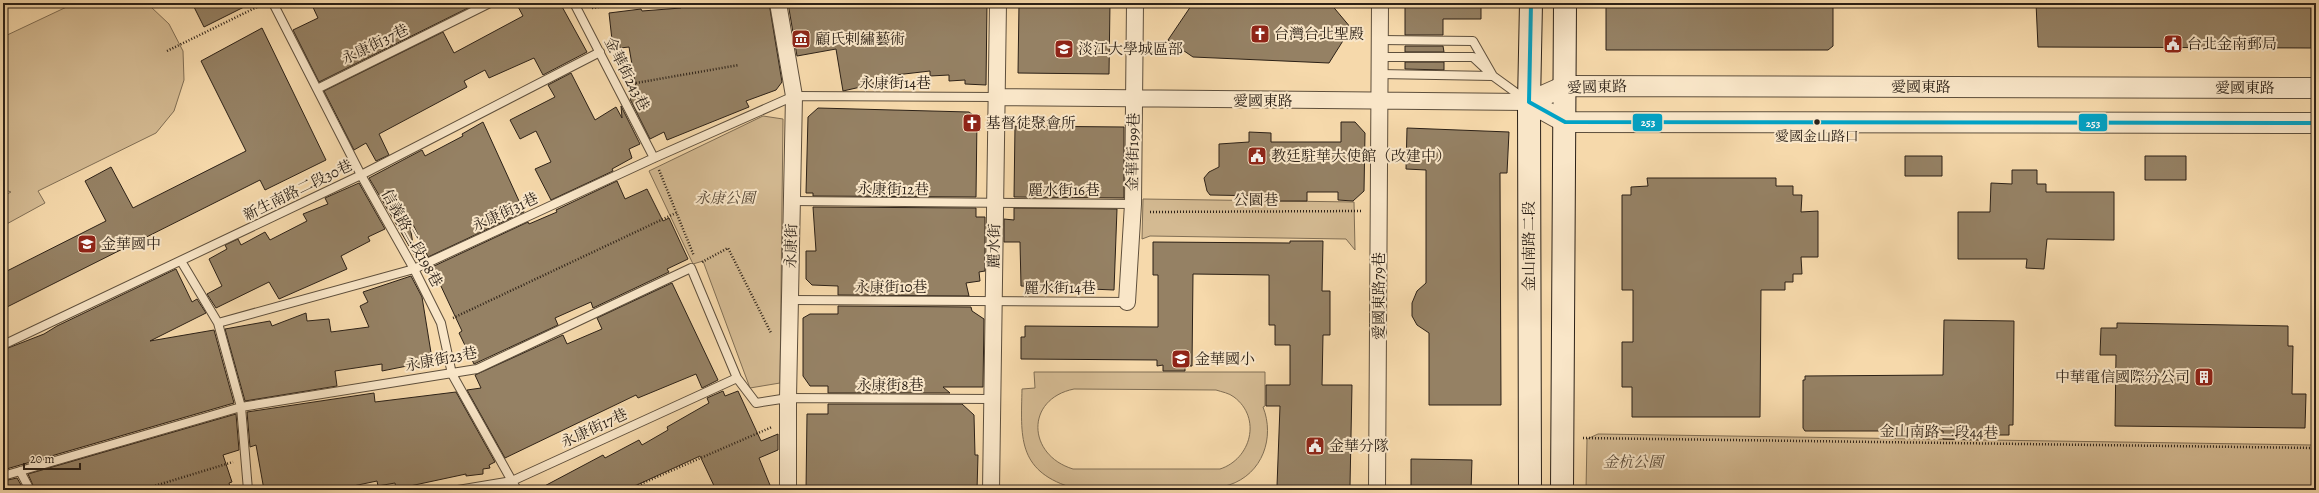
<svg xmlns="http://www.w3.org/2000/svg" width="2319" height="493" font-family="Alegreya,'Noto Serif TC',serif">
	<rect width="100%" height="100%" fill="#f6d9ab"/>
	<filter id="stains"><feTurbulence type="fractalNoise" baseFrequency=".005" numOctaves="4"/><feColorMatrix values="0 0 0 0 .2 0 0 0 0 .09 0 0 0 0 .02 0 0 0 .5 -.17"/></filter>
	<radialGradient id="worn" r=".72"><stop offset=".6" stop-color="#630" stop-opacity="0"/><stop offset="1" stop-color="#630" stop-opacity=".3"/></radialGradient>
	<!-- green -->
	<path fill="#d4ba92" stroke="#806e54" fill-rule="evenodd" d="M 75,3 L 141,3 L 151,7 L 169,24 L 183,51 L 184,80 L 174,111 L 156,133 L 38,191 L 45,203 L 3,226 L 3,196 L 11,192 L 3,189 L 3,37 Z
		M 763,116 L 783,119 L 780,383 L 750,388 L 703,261 L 693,264 L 649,171 Z
		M 1143,199 L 1354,202 L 1355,250 L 1346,239 L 1150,236 L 1142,239 Z
		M 1034,372 L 1265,372 L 1265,406 L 1263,407 C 1275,437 1263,474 1229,485 C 1222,487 1215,487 1208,488 L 1070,487 C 1017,470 1021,436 1022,389 L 1035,388 ZM 1074,389 L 1216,390 C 1222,392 1229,393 1234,397 C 1262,418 1251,459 1220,469 L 1073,469 C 1027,455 1025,399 1074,389 Z
		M 1598,434 L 2313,445 L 2312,490 L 1586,490 L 1587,439 Z"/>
	<!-- building -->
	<path fill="#958164" stroke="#2c2117" d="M 192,3 L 252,3 L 204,27 Z
		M 311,3 L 478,3 L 319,82 L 293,30 L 318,18 Z
		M 516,3 L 560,3 L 587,52 L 543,75 L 534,58 L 489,78 L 485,70 L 464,81 L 467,87 L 379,134 L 389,155 L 376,161 L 366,143 L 354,150 L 324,91 L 443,32 L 454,53 L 523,16 Z
		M 681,3 L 769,3 L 782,82 L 776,90 L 746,101 L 749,107 L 667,140 L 664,132 L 650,139 L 630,99 L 637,94 L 629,47 L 620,48 L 619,40 L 612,40 L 609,13 L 641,9 L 642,11 L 681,8 Z
		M 788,3 L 987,3 L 986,85 L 965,84 L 965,80 L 949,81 L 949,75 L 930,76 L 930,71 L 887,76 L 887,81 L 843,91 L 836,49 L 797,56 Z
		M 1019,3 L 1110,3 L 1109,74 L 1018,73 Z
		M 1193,3 L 1330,3 L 1351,28 L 1329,63 L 1193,57 L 1168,40 Z
		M 1405,3 L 1481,3 L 1481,19 L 1443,19 L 1443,35 L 1405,35 Z
		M 1606,3 L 1833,3 L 1833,46 L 1828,50 L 1606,50 Z
		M 2036,3 L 2311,3 L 2311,48 L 2038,47 Z
		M 262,28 L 326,160 L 265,190 L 260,180 L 3,309 L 3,273 L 106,221 L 85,181 L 111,167 L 133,208 L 246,151 L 201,61 Z
		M 1405,46 L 1443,46 L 1444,52 L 1405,52 Z
		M 1405,62 L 1444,62 L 1444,70 L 1405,69 Z
		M 571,73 L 595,120 L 616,107 L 622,118 L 621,106 L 640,144 L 629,149 L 632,158 L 612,169 L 613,171 L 551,200 L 535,169 L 551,162 L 536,131 L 520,139 L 510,120 L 555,97 L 548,85 Z
		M 818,108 L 969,112 L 977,118 L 976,197 L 813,196 L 813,193 L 806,193 L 808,117 Z
		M 483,122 L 524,212 L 428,257 L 411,220 L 409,220 L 415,256 L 369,178 L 422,150 L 425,156 L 463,136 L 462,134 Z
		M 1341,122 L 1355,122 L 1365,133 L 1364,191 L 1353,201 L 1338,200 L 1338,192 L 1307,192 L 1307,201 L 1267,201 L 1267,196 L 1210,195 L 1207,191 L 1204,178 L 1209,172 L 1219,167 L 1219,144 L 1249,142 L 1249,132 L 1271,133 L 1271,142 L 1341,142 Z
		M 1015,126 L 1124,127 L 1124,198 L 1014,197 Z
		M 1407,128 L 1509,132 L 1507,173 L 1500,173 L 1501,405 L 1429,405 L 1429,333 L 1417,325 L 1412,316 L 1412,303 L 1417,291 L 1426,283 L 1426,170 L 1406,169 Z
		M 1905,156 L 1942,156 L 1942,176 L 1905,176 Z
		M 2145,156 L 2186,156 L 2186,180 L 2145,180 Z
		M 2012,170 L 2037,170 L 2037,184 L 2046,184 L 2046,192 L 2114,192 L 2114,240 L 2047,239 L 2044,269 L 2026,268 L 2027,259 L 1958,259 L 1958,212 L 1990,212 L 1991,183 L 2012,184 Z
		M 1647,178 L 1776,178 L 1776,186 L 1793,186 L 1793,195 L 1802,195 L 1801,212 L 1818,211 L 1818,257 L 1801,257 L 1802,274 L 1793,274 L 1793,282 L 1785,282 L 1785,290 L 1761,290 L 1760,417 L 1632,417 L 1632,387 L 1622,387 L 1622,342 L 1633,342 L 1633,290 L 1622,290 L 1622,195 L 1631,195 L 1631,187 L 1648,186 Z
		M 617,181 L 625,199 L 647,189 L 663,221 L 669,218 L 688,259 L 667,269 L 669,272 L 593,308 L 591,302 L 555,318 L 558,325 L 474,364 L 459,333 L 462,331 L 432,267 L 528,222 L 529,224 L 557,212 L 556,210 Z
		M 359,183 L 385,229 L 368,237 L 370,241 L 341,256 L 347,269 L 279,299 L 269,282 L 216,308 L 207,294 L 222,286 L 209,259 L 227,249 L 225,245 L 238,239 L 241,245 L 265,232 L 270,240 L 307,221 L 303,214 L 328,204 L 325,198 Z
		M 813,207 L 976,208 L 976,217 L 985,217 L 985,271 L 979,272 L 980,281 L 966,283 L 969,296 L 838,295 L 838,286 L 812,285 L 806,279 L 806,251 L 816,251 Z
		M 1014,208 L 1117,209 L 1114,290 L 1021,286 L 1020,242 L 1004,242 L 1004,219 L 1014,220 Z
		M 1290,241 L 1323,241 L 1322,291 L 1330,291 L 1330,335 L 1323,335 L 1322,385 L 1352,385 L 1350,486 L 1277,486 L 1280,406 L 1266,406 L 1266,385 L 1290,385 L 1290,345 L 1275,345 L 1275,325 L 1269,325 L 1269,275 L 1193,274 L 1192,366 L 1185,366 L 1185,371 L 1163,371 L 1163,365 L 1157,366 L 1157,360 L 1021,359 L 1021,337 L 1025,337 L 1025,326 L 1158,327 L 1158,275 L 1153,275 L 1153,242 L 1290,243 Z
		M 176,269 L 192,302 L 197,299 L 206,313 L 150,341 L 214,330 L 234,403 L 3,470 L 3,350 L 44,334 L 57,326 Z
		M 411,276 L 422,297 L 433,365 L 417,368 L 417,364 L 382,371 L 382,364 L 335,371 L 337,386 L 245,401 L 225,329 L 270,321 L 272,326 L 306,313 L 307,321 L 329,319 L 331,332 L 369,327 L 360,306 L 368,302 L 363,292 Z
		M 672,283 L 718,380 L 702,388 L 696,374 L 638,398 L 636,395 L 505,458 L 467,390 L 481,388 L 475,375 L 563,335 L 567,344 L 602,329 L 597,318 Z
		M 838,306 L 971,307 L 972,311 L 984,319 L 983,387 L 943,387 L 950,393 L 828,393 L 828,386 L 810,386 L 803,376 L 803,318 L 810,314 L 838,314 Z
		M 1944,320 L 2014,321 L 2013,425 L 2009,425 L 2009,435 L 1986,435 L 1980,440 L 1943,439 L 1943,431 L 1805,431 L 1803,428 L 1803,380 L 1805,380 L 1805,376 L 1943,375 Z
		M 2117,323 L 2288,326 L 2288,346 L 2293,346 L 2292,394 L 2306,394 L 2305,428 L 2115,426 L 2116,355 L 2100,355 L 2101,328 L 2117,328 Z
		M 723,391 L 725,396 L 738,391 L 761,441 L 778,434 L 778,450 L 759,458 L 772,490 L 716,490 L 700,456 L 626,490 L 537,490 L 603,455 L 605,458 L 639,440 L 642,445 L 668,430 L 667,427 L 709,403 L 707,398 Z
		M 456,392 L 495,462 L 489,465 L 490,468 L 483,469 L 483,474 L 466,476 L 466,474 L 396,489 L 395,483 L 378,486 L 377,481 L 334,490 L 264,490 L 256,445 L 250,447 L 247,412 L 374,393 L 375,402 Z
		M 828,404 L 962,404 L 974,415 L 975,455 L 978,455 L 977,490 L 806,490 L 807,414 L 828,414 Z
		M 236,414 L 239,450 L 223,455 L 232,482 L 229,483 L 231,490 L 35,490 L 28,474 Z
		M 1411,459 L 1472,460 L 1471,490 L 1411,490 Z
		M 17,478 L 24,490 L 3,490 L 3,481 Z"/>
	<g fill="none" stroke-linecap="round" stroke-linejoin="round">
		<defs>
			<path id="service" d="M 273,3 L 361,175 L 414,269 L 441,323 L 452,374 L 517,490
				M 574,3 L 654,158
				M 1380,40 L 1473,41 L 1493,76
				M 1379,57 L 1473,57 L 1487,70
				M 1379,74 L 1493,76 L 1526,100
				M 317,89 L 490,3
				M 792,201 L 1133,204
				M 181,261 L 218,323 L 241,407 L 248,490
				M 790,300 L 1127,302
				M 218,323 L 414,269 L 654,158 L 794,96 L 996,97
				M 3,345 L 361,175 L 600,52
				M 20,471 L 30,490
				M 3,476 L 241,407 L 477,369 L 691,268 L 737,378 L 756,403 L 788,398 L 992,399
				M 458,490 L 512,481 L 737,378"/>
			<path id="minor" d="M 778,3 L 794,96 L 788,398 L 788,490
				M 996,97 L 1529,102
				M 1127,302 L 1133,204 L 1135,3
				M 991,490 L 998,3
				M 1377,490 L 1380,3"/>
			<path id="tertiary" d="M 1529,102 L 1565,122 L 2316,123
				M 1529,102 L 1565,86 L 2316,88"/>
			<path id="secondary" d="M 1530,490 L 1529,102 L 1531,3
				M 1562,490 L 1565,3"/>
		</defs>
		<!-- service casing -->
		<use href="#service" stroke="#5e4f3c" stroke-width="10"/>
		<!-- minor casing -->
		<use href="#minor" stroke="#5e4f3c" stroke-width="18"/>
		<!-- tertiary casing -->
		<use href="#tertiary" stroke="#5e4f3c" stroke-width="22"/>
		<!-- secondary casing -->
		<use href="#secondary" stroke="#2c2117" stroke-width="24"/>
		<!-- path -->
		<path stroke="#2c2117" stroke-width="2.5" stroke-dasharray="1 2" stroke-linecap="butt" d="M 592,8 L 625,3
			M 167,51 L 257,7
			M 630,84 L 739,65
			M 659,170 L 694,256
			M 1150,212 L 1363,211
			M 702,262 L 728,248 L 771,333
			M 453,318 L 678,212
			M 1583,438 L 2316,448
			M 141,490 L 233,462
			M 627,490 L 772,427"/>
		<!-- service -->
		<use href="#service" stroke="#f9e6c8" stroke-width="8"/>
		<!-- minor -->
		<use href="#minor" stroke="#f9e6c8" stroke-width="16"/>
		<!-- tertiary -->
		<use href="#tertiary" stroke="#f9e6c8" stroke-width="20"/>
		<!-- secondary -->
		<use href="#secondary" stroke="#f9e6c8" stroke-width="22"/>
		<defs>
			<path id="bus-1" d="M 1531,3 L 1529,102 L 1565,122 L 2316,123"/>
		</defs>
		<!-- bus-1 casing -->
		<use href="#bus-1" stroke="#f9e6c8" stroke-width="7"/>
		<!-- bus-1 -->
		<use href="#bus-1" stroke="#02a2c5" stroke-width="4"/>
	</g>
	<!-- icons -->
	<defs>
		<symbol id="church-square" viewBox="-11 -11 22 22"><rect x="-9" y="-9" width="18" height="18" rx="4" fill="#8f2418" stroke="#f9e6c8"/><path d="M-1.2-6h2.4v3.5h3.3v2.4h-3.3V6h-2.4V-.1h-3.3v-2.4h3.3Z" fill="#fff"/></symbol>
		<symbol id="museum-square" viewBox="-11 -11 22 22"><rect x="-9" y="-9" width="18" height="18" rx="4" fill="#8f2418" stroke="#f9e6c8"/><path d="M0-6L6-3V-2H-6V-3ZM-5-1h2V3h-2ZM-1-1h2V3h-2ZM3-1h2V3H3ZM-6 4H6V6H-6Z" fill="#fff"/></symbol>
		<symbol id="civic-square" viewBox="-11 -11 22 22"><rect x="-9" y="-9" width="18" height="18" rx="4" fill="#8f2418" stroke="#f9e6c8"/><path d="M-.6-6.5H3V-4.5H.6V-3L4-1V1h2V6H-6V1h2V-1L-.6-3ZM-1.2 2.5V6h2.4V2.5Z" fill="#fff"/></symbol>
		<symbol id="university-square" viewBox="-11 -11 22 22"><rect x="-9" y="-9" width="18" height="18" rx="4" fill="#8f2418" stroke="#f9e6c8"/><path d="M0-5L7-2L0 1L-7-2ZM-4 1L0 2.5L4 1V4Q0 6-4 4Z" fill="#fff"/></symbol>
		<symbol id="school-square" viewBox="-11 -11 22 22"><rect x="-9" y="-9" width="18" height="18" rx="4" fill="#8f2418" stroke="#f9e6c8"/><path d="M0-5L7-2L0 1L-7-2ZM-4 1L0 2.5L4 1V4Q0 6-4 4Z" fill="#fff"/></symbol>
		<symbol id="building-square" viewBox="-11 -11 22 22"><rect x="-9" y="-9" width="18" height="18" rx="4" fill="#8f2418" stroke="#f9e6c8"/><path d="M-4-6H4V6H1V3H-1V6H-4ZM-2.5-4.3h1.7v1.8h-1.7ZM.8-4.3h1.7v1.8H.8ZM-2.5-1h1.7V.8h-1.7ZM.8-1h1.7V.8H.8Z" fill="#fff"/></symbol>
	</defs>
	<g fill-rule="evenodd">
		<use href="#church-square" x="1249" y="23" width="22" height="22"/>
		<use href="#museum-square" x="790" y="28" width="22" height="22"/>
		<use href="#civic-square" x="2162" y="33" width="22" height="22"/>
		<use href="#university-square" x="1053" y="38" width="22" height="22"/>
		<use href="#church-square" x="961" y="112" width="22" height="22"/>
		<use href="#civic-square" x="1246" y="145" width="22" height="22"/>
		<use href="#school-square" x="76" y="233" width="22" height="22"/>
		<use href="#school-square" x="1170" y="348" width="22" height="22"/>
		<use href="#building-square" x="2193" y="366" width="22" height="22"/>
		<use href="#civic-square" x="1304" y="435" width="22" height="22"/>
	</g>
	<!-- markers -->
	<circle fill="#2c2117" stroke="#f9e6c8" stroke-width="1.5" cx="1817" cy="122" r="3.5"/>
	<g text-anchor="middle" stroke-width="4" stroke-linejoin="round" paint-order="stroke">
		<!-- bus labels -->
		<g font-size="14" fill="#2c2117" stroke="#f9e6c8">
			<text x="1817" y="141">愛國金山路口</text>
		</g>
		<!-- poi labels -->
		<g font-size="15" fill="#2c2117" stroke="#f9e6c8" text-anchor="start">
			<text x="1274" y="39">台灣台北聖殿</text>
			<text x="815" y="44">顧氏剌繡藝術</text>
			<text x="2187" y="49">台北金南郵局</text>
			<text x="1078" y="54">淡江大學城區部</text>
			<text x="986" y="128">基督徒聚會所</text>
			<text x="1271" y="161">教廷駐華大使館（改建中）</text>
			<text x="101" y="249">金華國中</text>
			<text x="1195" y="364">金華國小</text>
			<text x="2190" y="382" text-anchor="end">中華電信國際分公司</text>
			<text x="1329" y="451">金華分隊</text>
		</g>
		<!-- street labels -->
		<g font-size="15" fill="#2c2117" stroke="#f9e6c8">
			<text transform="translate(375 44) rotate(-26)" y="5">永康街37巷</text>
			<text transform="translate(627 74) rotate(63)" y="5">金華街243巷</text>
			<text x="895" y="88">永康街14巷</text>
			<text transform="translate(1597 87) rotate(-2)" y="5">愛國東路</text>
			<text x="1921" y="92">愛國東路</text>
			<text x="2245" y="93">愛國東路</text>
			<text x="1263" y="106">愛國東路</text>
			<text transform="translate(1133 152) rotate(-89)" y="5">金華街199巷</text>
			<text transform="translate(893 189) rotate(1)" y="5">永康街12巷</text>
			<text transform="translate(298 190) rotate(-26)" y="5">新生南路二段30巷</text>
			<text x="1064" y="195">麗水街16巷</text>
			<text x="1256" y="205">公園巷</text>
			<text transform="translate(505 212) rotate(-25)" y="5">永康街31巷</text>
			<text transform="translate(412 238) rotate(61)" y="5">信義路二段198巷</text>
			<text transform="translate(791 246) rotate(-89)" y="5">永康街</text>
			<text transform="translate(994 246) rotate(-89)" y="5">麗水街</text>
			<text transform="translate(1529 246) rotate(-90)" y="5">金山南路二段</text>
			<text x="891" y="292">永康街10巷</text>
			<text x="1060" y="293">麗水街14巷</text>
			<text transform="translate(1379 296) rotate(-90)" y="5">愛國東路79巷</text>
			<text transform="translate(441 359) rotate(-11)" y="5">永康街23巷</text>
			<text x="890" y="390">永康街8巷</text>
			<text transform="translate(594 428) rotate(-25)" y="5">永康街17巷</text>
			<text transform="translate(1939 432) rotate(1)" y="5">金山南路二段44巷</text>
		</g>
		<!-- park labels -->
		<g font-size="15" font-style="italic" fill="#564736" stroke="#f9e6c8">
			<text x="725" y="203">永康公園</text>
			<text x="1633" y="467">金杭公園</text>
		</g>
	</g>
	<g stroke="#f9e6c8" stroke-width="1.5">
		<rect x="1632" y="113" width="31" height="19" rx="4" fill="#02a2c5"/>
		<rect x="2078" y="113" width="30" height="19" rx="4" fill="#02a2c5"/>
	</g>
	<g font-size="11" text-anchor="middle" font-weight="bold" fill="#fff">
		<text x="1648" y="126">253</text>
		<text x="2093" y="127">253</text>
	</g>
	<!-- margin -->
	<rect width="2319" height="493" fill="none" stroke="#f6d9ab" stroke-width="16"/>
	<rect x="4" y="4" width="2311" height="485" fill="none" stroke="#2c2117" stroke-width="2"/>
	<rect x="8" y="8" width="2303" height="477" fill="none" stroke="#2c2117"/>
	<!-- scale -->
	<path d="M24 463v6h56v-6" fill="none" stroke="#2c2117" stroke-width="2"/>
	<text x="30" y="463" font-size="12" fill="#2c2117" stroke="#f9e6c8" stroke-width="3" paint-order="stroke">20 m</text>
	<rect width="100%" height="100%" filter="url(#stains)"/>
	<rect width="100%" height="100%" fill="url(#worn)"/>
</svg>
